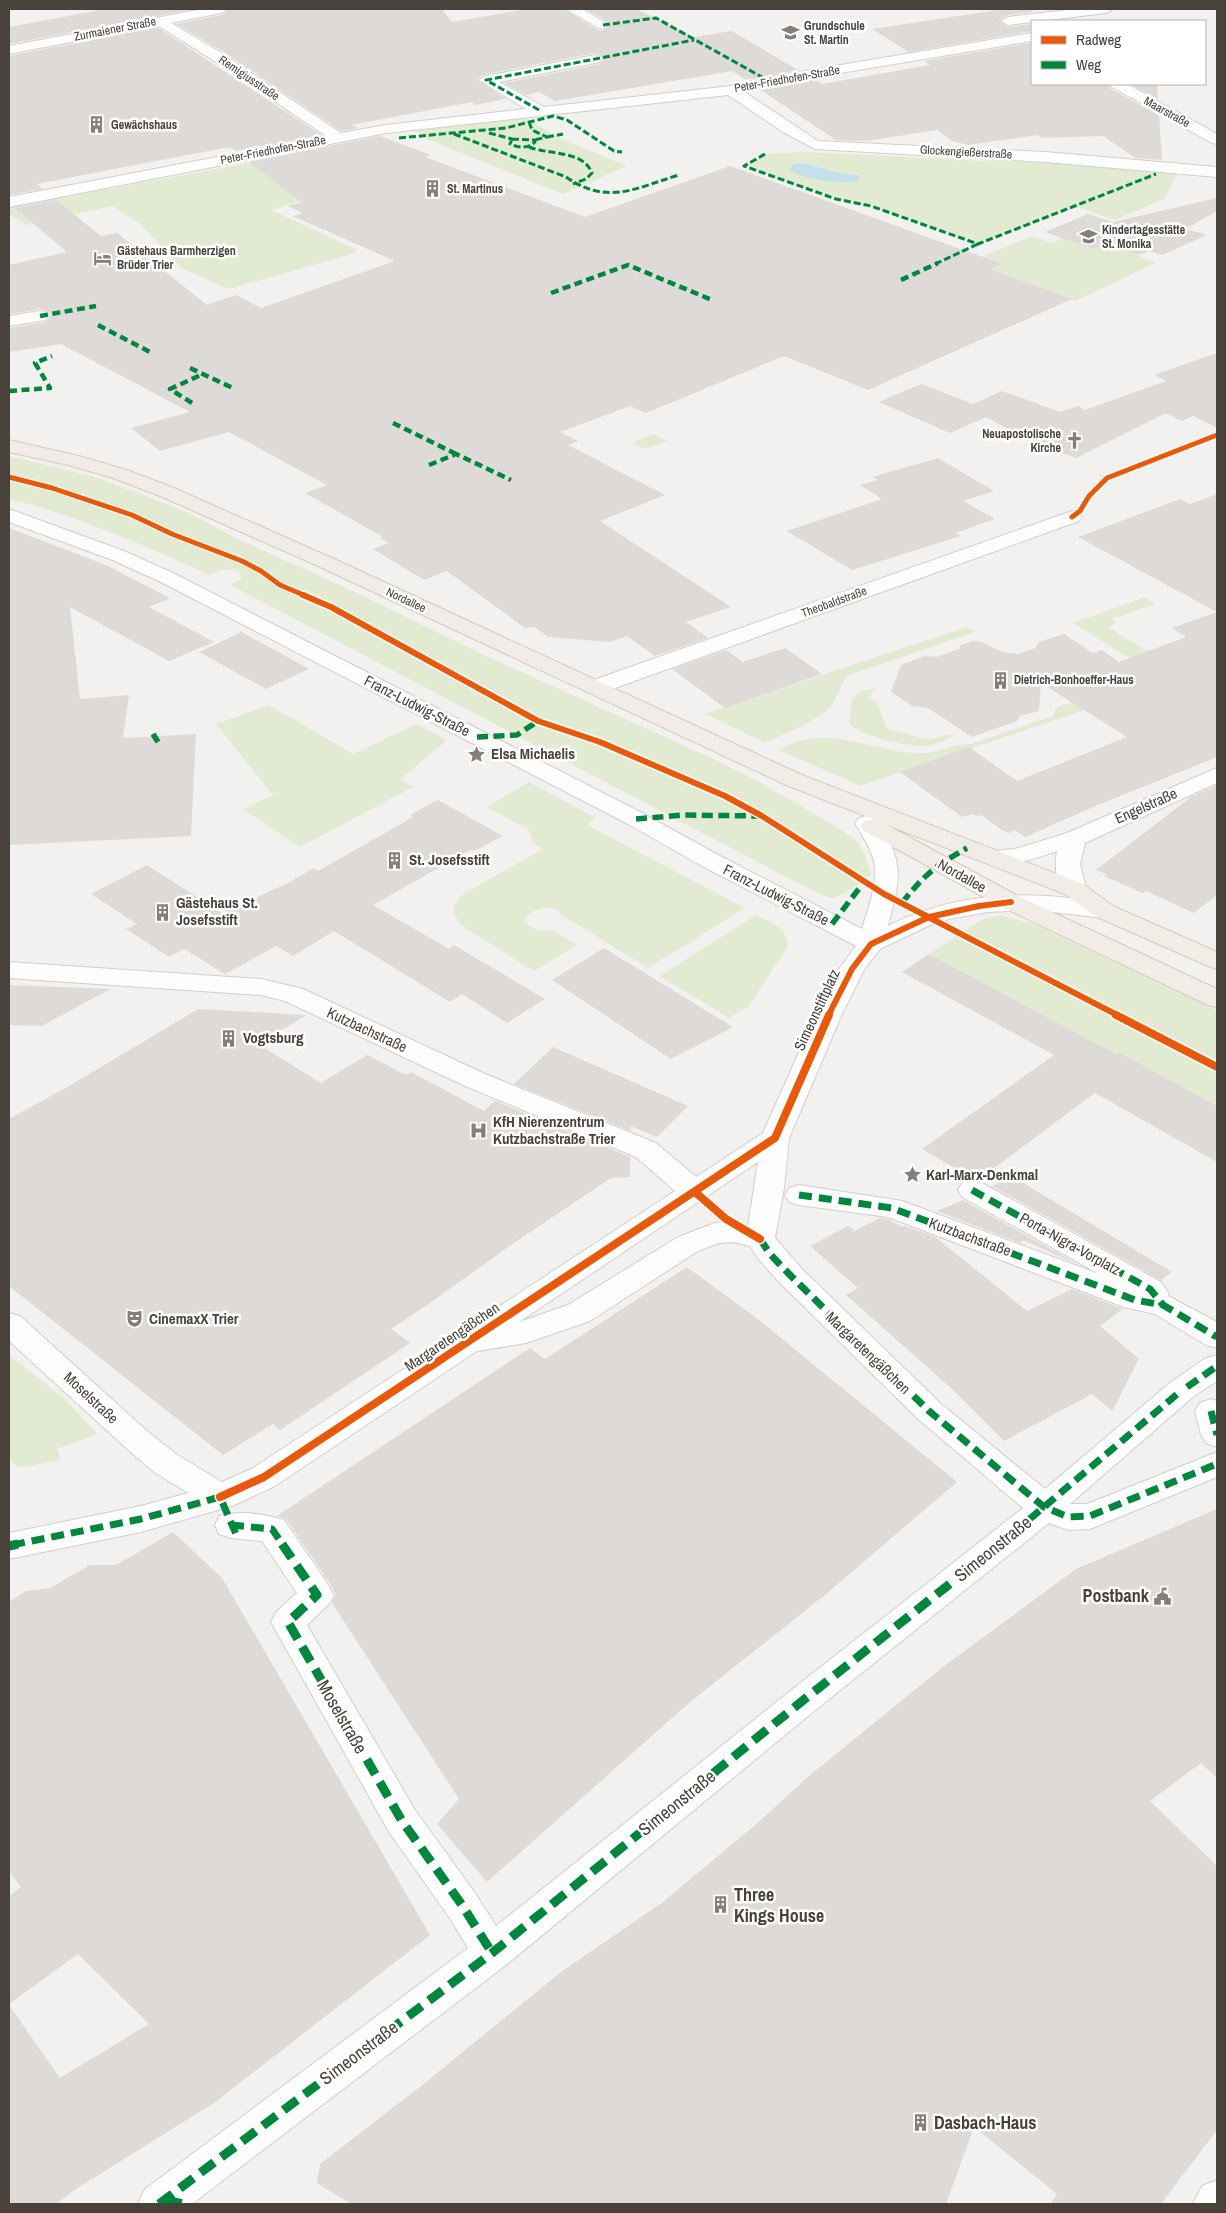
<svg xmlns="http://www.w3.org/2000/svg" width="1226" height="2213" font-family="'Archivo Narrow',sans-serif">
	<rect width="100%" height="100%" fill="#f3f1ef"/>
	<!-- green -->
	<path fill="#e2ead2" d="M 523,116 L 561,139 L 627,166 L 563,194 L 427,139 L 415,130 Z
		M 325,149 L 336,190 L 271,210 L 358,250 L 352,254 L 229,289 L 183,269 L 140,224 L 112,206 L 27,225 L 9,214 L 9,207 Z
		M 808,152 L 983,161 L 1019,158 L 1178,173 L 1164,199 L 1115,220 L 1077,207 L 978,244 L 871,206 L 836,199 L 744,166 L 765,154 Z
		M 1033,236 L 1052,243 L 1065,237 L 1094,249 L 1107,243 L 1156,263 L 1075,301 L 969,262 Z
		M 654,434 L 667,441 L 645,449 L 632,443 Z
		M 9,456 L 95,477 L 185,511 L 236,538 L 357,593 L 484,655 L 718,761 L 765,785 L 843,831 L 857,841 L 865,854 L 871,875 C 863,881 840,899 830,898 C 824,897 817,892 811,890 L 230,585 L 241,579 L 241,574 C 232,566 219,570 209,575 C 144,545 78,516 9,499 Z
		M 1145,597 L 1155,604 L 1112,619 L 1117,623 L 1108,627 L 1147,651 L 1152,650 L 1180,667 L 1157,675 L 1073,623 Z
		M 967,627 L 975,632 L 849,675 C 839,684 839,697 831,706 C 813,724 787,732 765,743 L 705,714 Z
		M 1141,678 L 1153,687 L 860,786 L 779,750 C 828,721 869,752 918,753 C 937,754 952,744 971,744 L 1053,716 L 1056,708 Z
		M 879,689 L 873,691 L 870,698 L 878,703 L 886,728 L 929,740 L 949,734 L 954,736 C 947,740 939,743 932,745 C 914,749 860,737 849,723 L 852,699 L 863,690 Z
		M 269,705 L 353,754 L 416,724 L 447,740 L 400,780 L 413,787 L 300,847 L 243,809 L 282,790 L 272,794 L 216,724 Z
		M 529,782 L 596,818 L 587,825 L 745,908 L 648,968 L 563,916 C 553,902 536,908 525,917 L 527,924 C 535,930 542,932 552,930 L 577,945 L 534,971 L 464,927 C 450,913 451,905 465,893 L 543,849 L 532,842 L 531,835 L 527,829 L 487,807 Z
		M 756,915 C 771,923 787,927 788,946 L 749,1006 L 729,1018 L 660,976 Z
		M 1000,915 L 1034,924 L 1217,1010 L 1217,1106 L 1119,1052 L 1116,1054 L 929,954 L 983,919 Z
		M 9,1355 L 66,1400 L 97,1434 L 57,1449 L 61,1460 L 19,1468 L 9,1460 Z"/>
	<!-- water -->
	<path fill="#c4e0ec" d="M 803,163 L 834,172 L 861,176 L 857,181 C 840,185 804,179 790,170 L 792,165 Z"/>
	<!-- building -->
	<path fill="#dddad7" d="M 106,9 L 193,9 L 9,44 L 9,27 Z
		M 230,9 L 442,9 L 452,22 L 528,9 L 564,9 L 597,30 L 603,31 L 612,24 L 585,9 L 636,9 L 694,37 L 732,31 L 798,70 L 746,80 L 732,71 L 555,101 L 539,92 L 526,95 L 504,83 L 600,64 L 604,58 L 600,54 L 595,53 L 486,74 L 477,79 L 506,99 L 475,105 L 472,102 L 351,125 L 358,128 L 341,131 L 224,52 L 176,24 L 221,15 Z
		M 1004,9 L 1032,9 L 1032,12 L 1008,15 L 999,20 L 1008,27 L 1032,24 L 1032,31 L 909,52 L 872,29 Z
		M 157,27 L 321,135 L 236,151 L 230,147 L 135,165 L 37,184 L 43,189 L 9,195 L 9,56 Z
		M 1032,43 L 1032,84 L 1108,84 L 1111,89 L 1159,115 L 1162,160 L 1136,158 L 1103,136 L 1042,138 L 1038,135 L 968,145 L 952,141 L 937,130 L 866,141 L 836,140 L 759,89 L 814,79 L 822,84 L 930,65 L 924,61 Z
		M 1130,84 L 1157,84 L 1158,99 Z
		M 380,136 L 431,155 L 425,157 L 585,217 L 730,166 L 1002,264 L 989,269 L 1072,299 L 868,390 L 784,356 L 646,413 L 630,406 L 560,432 L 578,441 L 568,445 L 665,495 L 600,521 L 731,607 L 686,622 L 708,638 L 655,656 L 627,636 L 610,642 L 548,637 L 535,627 L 525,628 L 447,571 L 424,580 L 373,549 L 389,543 L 380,538 L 383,537 L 305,493 L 327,485 L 229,432 L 160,451 L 131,428 L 190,412 L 61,344 L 9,352 L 9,328 L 46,322 L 51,316 L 48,311 L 40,309 L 9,314 L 9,265 L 67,252 L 15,208 L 56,200 L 101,236 L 117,233 L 207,305 L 236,295 L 261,308 L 395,261 L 293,216 L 303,213 L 288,206 L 301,202 L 249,162 Z
		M 1217,198 L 1217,211 L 1185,229 L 1207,235 L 1162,255 L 1149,251 L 1138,255 L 1105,244 L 1094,249 L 1045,232 L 1088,214 L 1113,222 Z
		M 1217,353 L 1217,428 L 1193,416 L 1182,421 L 1166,413 L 1076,458 L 1059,452 L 1055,454 L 986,417 L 950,433 L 879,402 L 921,384 L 973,404 L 1002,391 L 1060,412 L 1078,406 L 1085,410 L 1166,381 L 1154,375 Z
		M 938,458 L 994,491 L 963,501 L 995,519 L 956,533 L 961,536 L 852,570 L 787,531 L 882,499 L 860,485 L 878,480 L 872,477 Z
		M 1217,494 L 1217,757 L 1093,807 L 1025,837 L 1014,830 L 1009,833 L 1002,830 L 981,815 L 977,816 L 972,814 L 962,817 L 900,772 L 969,747 L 1017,781 L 1127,737 L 1041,683 L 1039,711 L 1020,716 L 1017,721 L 972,737 L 928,708 L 912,706 L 891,692 L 901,665 L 925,656 L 937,657 L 959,649 L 961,645 L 973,641 L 982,642 L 1002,652 L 1019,654 L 1035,648 L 1039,642 L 1064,634 L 1093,653 L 1102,650 L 1119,662 L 1186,637 L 1172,628 L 1217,612 L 1078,537 L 1180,499 L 1190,504 Z
		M 9,528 L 106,565 L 170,598 L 149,607 L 214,642 L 169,661 L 70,607 L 80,699 L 129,695 L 123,738 L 196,734 L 191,836 L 9,845 Z
		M 241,632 L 275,650 L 309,669 L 266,689 L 199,652 Z
		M 785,648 L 822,674 L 725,708 L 672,669 L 726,650 L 743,662 Z
		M 1217,785 L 1217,895 L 1194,913 L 1146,891 L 1143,893 L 1104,876 L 1106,874 L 1096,870 L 1191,797 Z
		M 438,800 L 503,836 L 474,851 L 470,850 L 373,905 L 449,949 L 454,945 L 545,999 L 507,1023 L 462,994 L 450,1002 L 334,931 L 293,956 L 276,946 L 225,974 L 184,949 L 169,957 L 126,929 L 137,924 L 91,894 L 147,865 L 222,913 L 288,883 L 314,868 L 318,871 L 413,817 L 410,815 Z
		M 604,948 L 697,1005 L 733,1027 L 671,1059 L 552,980 Z
		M 929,954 L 1116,1054 L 1119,1052 L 1217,1106 L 1217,1162 L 1095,1093 L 978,1180 L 972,1178 L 922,1149 L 1054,1055 L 902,972 Z
		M 9,985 L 110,989 L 42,1026 L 9,1025 Z
		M 198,1009 L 307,1015 L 258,1044 L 321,1083 L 367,1055 L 406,1075 L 411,1072 L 484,1111 L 495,1101 L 630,1157 L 630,1177 L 611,1178 L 511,1245 L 427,1305 L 391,1329 L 410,1343 L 280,1430 L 273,1424 L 223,1455 L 9,1286 L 9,1119 L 69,1086 Z
		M 553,1047 L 688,1106 L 657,1137 L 631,1126 L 631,1131 L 514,1084 Z
		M 1013,1177 L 1172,1272 L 1161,1280 L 992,1186 Z
		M 963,1200 L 1077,1264 L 1023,1240 L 1020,1243 L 937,1211 Z
		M 880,1218 L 888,1219 L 902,1227 L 905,1226 L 935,1237 L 1027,1311 L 1072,1289 L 1123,1309 L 1100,1326 L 1139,1359 L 1112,1411 L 1092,1394 L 1004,1441 L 952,1389 L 846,1295 L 858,1288 L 810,1246 L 848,1226 L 855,1231 Z
		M 687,1267 L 759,1320 L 957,1482 L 826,1594 L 689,1703 L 487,1882 L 437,1824 L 459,1799 L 332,1603 L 336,1594 L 331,1585 L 286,1519 L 277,1516 L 530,1348 L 545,1359 Z
		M 1217,1509 L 1217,1778 L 1201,1763 L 1150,1801 L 1217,1866 L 1217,2130 L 1161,2204 L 1051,2204 L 1057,2194 L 974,2127 L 946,2204 L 351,2204 L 317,2183 L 320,2164 L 421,2086 L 561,1972 L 663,1902 L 761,1820 L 810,1775 L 943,1667 L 1076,1569 Z
		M 173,1532 L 222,1578 L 430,1935 L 214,2103 L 73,2191 L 56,2204 L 9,2204 L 9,2005 L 60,2078 L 149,2024 L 78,1954 L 9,2004 L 9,1896 L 21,1887 L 9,1871 L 9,1602 L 26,1591 L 50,1588 L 90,1565 L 116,1565 Z"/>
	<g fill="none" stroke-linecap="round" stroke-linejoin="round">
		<defs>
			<path id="minor" d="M 202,9 L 228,9 L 221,13 L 171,23 L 223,54 L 341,133 L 386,125 L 526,109 L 479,80 L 486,76 L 595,55 L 600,56 L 602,59 L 600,62 L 499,82 L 544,107 L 731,86 L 769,77 L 1032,33 L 1032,41 L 769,85 L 743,91 L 818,141 L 1045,152 L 1217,167 L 1217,177 L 1045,162 L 815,149 L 783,132 L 728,95 L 386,133 L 9,207 L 9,197 L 326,136 L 213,60 L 157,25 L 9,54 L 9,46 Z
				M 566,9 L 582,9 L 610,25 L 603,29 L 598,28 Z
				M 1076,9 L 1113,9 L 1106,13 L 1008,25 L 1001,21 L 1008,17 Z
				M 1110,84 L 1127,84 L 1217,134 L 1217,144 L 1212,143 L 1112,87 Z
				M 40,311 L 46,312 L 49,316 L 46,320 L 9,326 L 9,316 Z
				M 9,509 L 124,551 L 173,573 L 644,814 L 720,856 L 862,929 C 868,908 881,877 872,855 C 868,844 861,833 855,823 L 859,818 L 867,816 L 875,818 C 905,861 901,877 888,926 C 956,891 1040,888 1113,906 L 1116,911 L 1113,916 L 1104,918 L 1035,910 L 988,912 L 949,919 L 928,926 L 880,949 L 864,970 L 842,1014 L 789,1138 L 784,1188 L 775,1238 L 802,1269 L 940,1403 L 1045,1489 L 1171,1382 L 1206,1358 L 1217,1355 L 1217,1381 L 1194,1396 L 1070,1504 L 1087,1504 L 1217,1452 L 1217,1477 L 1090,1529 L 1068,1530 L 1049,1523 L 813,1712 L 506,1965 L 192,2204 L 138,2204 L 144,2190 L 468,1948 L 449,1917 L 389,1832 L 271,1622 L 276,1612 L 297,1593 L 262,1541 L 231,1538 L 219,1534 L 215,1525 L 219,1516 C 239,1510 264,1514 284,1520 L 329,1586 L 334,1595 L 329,1604 L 307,1625 L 415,1810 L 475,1893 L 496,1926 L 789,1692 L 1023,1508 L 918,1419 L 780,1283 L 760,1261 L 750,1246 L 733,1242 L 719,1243 L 698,1251 L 590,1321 L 526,1343 L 477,1351 L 275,1486 L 232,1506 L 141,1532 L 9,1559 L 9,1533 L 141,1506 L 188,1493 L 154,1472 L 125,1447 L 9,1341 L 9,1313 L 20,1316 L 147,1431 L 176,1454 L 222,1482 L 253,1468 L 675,1191 L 636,1157 L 465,1086 L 285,1001 L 261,995 L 9,978 L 9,962 L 261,979 L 303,989 L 485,1074 L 656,1143 L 696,1177 L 763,1133 L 816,1014 L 839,969 L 856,946 L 702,866 L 628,824 L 159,581 L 110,559 L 9,522 ZM 758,1162 L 748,1226 L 733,1222 L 715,1223 L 678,1237 L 568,1305 L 519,1322 Z
				M 1072,511 L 1079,513 L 1082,517 L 1079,521 L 604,692 L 596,694 L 588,692 L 585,687 L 588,682 Z
				M 1217,768 L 1217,783 L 1085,843 L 1080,864 L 1086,889 L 1083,894 L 1074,896 L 1065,894 C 1056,881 1054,866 1057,851 C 1033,859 1009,868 983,862 L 980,857 L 983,852 L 1015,849 L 1067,833 Z
				M 972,1180 L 982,1183 L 1161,1282 L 1169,1294 L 1168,1296 L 1217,1322 L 1217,1348 L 1206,1345 L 1155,1314 L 1124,1307 L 888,1217 L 799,1205 L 789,1202 L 785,1195 L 789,1188 L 799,1185 L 902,1201 L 1099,1274 L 962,1197 L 958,1190 L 962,1183 Z
				M 1211,1399 L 1217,1401 L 1217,1447 L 1206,1443 L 1201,1435 L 1195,1411 L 1200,1403 Z
				M 1217,2180 L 1217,2204 L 1193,2204 L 1202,2186 Z"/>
			<path id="major" d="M 9,440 L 79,456 L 127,470 L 174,488 L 332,558 L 802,775 L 1083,884 L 1113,906 L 1217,952 L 1217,969 L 1208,966 L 1095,916 L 1065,894 L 887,825 L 1020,897 L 1217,989 L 1217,1007 L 1208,1005 L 1002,907 L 864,831 L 860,826 L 864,821 L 873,819 L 786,785 L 318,566 L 160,496 L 113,478 L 68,465 L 9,452 Z"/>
		</defs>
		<!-- minor casing -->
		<use href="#minor" stroke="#d1cfcc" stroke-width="2"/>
		<!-- major casing -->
		<use href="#major" stroke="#d3cbbf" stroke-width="2"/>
		<!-- minor -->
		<use href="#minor" fill="#fdfdfd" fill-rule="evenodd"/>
		<!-- major -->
		<use href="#major" fill="#f1ede6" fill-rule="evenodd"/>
		<!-- quiet-far4 -->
		<path stroke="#00873e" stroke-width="3" stroke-dasharray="7 3" stroke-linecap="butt" d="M 603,25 L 656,18 L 769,81
			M 539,110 L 486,80 L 694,40
			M 529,122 L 532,130 L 547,137 L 534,140
			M 489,133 L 512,139
			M 454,134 L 566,177 C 608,206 635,188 679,175
			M 547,137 L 563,134
			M 399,138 L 506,128 L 553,116 L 567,120 L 614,151 L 622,152
			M 512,139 L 534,140 L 535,142 C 527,149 519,148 510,144 Z
			M 529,147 C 549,155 583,150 592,173 L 586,179 L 573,184
			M 765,154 L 744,166 L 836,199 L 871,206 L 978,244 L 1156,174
			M 935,264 L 978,244"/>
		<!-- quiet-far3 -->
		<path stroke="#00873e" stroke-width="4.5" stroke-dasharray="8 4.5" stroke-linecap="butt" d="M 901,280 L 938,263
			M 551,293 L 628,265 L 712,300
			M 40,316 L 96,306
			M 98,325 L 150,352
			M 190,368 L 235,389
			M 9,391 L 50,388 L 35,363 L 52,356
			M 192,403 L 170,389 L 203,374
			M 393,423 L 456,454
			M 429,465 L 456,454 L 511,480"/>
		<!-- quiet-far2 -->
		<path stroke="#00873e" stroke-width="5.5" stroke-dasharray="11 5.5" stroke-linecap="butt" d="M 153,734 L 158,742
			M 477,737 L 517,735 L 538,721
			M 636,819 L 684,815 L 758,816
			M 902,903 C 925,874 935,866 967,848
			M 832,924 L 864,882"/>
		<!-- quiet-far1 -->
		<path stroke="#00873e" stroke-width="7" stroke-dasharray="13 7" stroke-linecap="butt" d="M 972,1190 L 1150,1289 L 1163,1305
			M 799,1195 L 892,1208 L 1135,1300 L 1163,1305 L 1217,1337
			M 760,1239 L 770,1254 L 791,1276 L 929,1411 L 1044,1507 L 1068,1517 L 1090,1516 L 1217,1464
			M 1187,1387 L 1217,1366
			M 1211,1411 L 1217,1435
			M 231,1525 L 272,1529 L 283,1545
			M 12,1545 L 141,1519 L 220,1497 L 236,1534
			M 999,1545 L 1182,1390"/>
		<!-- quiet -->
		<path stroke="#00873e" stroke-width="9" stroke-dasharray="17 9" stroke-linecap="butt" d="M 282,1544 L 317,1595 L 288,1622 L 402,1821 L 462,1905 L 492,1953
			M 9,1546 L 18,1544
			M 165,2200 L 183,2204
			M 159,2204 L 492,1953 L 801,1702 L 1000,1544"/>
		<defs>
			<path id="cycleway-far2" d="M 9,477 L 52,488 L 132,515 L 172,534 L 242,561 L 261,571 L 280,585 L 306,596
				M 1072,517 L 1080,511 L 1089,496 L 1107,478 L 1217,435"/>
			<path id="cycleway-far1" d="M 303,595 L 331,607 L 538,721 L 600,742 L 725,796 L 762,816 L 884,894 L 1119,1016
				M 828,1016 L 852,969 L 871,944 L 929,917 L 979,906 L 1011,902"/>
			<path id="cycleway" d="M 1116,1015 L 1217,1067
				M 695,1192 L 726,1219 L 760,1239
				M 220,1497 L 264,1477 L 775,1138 L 829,1015"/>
		</defs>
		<!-- cycleway-far2 casing -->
		<use href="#cycleway-far2" stroke="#fff" stroke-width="7"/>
		<!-- cycleway-far1 casing -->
		<use href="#cycleway-far1" stroke="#fff" stroke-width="9"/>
		<!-- cycleway casing -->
		<use href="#cycleway" stroke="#fff" stroke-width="11"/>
		<!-- cycleway-far2 -->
		<use href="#cycleway-far2" stroke="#e8590c" stroke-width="5"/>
		<!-- cycleway-far1 -->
		<use href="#cycleway-far1" stroke="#e8590c" stroke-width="6"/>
		<!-- cycleway -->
		<use href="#cycleway" stroke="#e8590c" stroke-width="8"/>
	</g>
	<!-- icons -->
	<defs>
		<symbol id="school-bare" viewBox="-9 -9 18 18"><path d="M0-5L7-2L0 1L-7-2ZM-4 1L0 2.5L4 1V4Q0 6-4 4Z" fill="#847f7a" stroke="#fff" stroke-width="2.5" paint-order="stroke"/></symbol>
		<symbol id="building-bare" viewBox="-9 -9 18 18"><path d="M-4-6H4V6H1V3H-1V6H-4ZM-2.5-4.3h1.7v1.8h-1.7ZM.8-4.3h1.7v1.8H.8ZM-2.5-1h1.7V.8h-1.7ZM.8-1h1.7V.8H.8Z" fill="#847f7a" stroke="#fff" stroke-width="2.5" paint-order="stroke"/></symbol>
		<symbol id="hotel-bare" viewBox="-9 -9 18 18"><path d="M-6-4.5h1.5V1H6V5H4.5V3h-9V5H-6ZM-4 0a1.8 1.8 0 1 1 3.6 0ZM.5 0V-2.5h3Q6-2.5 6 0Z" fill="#847f7a" stroke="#fff" stroke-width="2.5" paint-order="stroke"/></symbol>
		<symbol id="church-bare" viewBox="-9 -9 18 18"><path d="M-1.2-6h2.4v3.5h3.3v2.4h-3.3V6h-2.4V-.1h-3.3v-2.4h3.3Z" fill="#847f7a" stroke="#fff" stroke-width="2.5" paint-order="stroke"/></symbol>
		<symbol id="sight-bare" viewBox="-9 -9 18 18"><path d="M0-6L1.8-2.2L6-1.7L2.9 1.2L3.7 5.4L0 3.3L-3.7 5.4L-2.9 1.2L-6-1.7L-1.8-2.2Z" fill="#847f7a" stroke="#fff" stroke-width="2.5" paint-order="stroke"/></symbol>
		<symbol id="hospital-bare" viewBox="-9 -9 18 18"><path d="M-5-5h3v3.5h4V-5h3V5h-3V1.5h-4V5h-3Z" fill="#847f7a" stroke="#fff" stroke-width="2.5" paint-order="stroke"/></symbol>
		<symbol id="theatre-bare" viewBox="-9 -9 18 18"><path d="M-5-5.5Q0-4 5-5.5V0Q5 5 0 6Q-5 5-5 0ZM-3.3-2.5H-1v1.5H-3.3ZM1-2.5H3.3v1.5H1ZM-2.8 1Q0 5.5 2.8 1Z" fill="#847f7a" stroke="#fff" stroke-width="2.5" paint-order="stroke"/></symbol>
		<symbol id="civic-bare" viewBox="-9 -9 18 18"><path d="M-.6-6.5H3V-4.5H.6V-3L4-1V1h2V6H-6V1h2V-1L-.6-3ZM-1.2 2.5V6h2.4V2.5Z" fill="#847f7a" stroke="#fff" stroke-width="2.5" paint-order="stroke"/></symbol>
	</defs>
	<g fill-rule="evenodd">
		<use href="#school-bare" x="778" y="20" width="25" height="25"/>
		<use href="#building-bare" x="84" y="112" width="25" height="25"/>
		<use href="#building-bare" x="420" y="176" width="25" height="25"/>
		<use href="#school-bare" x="1076" y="224" width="25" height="25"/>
		<use href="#hotel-bare" x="90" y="246" width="25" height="25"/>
		<use href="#church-bare" x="1062" y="428" width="25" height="25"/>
		<use href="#building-bare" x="988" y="668" width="25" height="25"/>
		<use href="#sight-bare" x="464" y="742" width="25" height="25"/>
		<use href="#building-bare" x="382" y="848" width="25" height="25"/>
		<use href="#building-bare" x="150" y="900" width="25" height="25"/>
		<use href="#building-bare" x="216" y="1026" width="25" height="25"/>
		<use href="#hospital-bare" x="466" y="1118" width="25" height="25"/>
		<use href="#sight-bare" x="900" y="1162" width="25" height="25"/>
		<use href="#theatre-bare" x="122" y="1306" width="25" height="25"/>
		<use href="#civic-bare" x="1150" y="1584" width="25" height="25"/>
		<use href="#building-bare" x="708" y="1892" width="25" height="25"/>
		<use href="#building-bare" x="908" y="2110" width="25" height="25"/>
	</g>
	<g text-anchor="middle" stroke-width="5" stroke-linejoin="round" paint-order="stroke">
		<!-- far-poi labels -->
		<g font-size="12" font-weight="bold" fill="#49423b" stroke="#fff" text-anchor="start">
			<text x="804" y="30">Grundschule<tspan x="804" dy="14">St. Martin</tspan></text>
			<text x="111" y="129">Gewächshaus</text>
			<text x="447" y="193">St. Martinus</text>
			<text x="1102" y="234">Kindertagesstätte<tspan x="1102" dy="14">St. Monika</tspan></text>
			<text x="117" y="255">Gästehaus Barmherzigen<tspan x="117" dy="14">Brüder Trier</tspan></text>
			<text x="1061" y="438" text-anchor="end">Neuapostolische<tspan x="1061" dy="14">Kirche</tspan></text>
			<text x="1014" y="684">Dietrich-Bonhoeffer-Haus</text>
		</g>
		<!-- far-street labels -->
		<g font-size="12" fill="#49423b" stroke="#fff">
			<text transform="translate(115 29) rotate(-11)" y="4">Zurmaiener Straße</text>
			<text transform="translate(249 78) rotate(34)" y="4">Remigiusstraße</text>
			<text transform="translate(787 79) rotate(-10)" y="4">Peter-Friedhofen-Straße</text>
			<text transform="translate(1167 112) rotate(29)" y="4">Maarstraße</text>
			<text transform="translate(273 150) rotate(-11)" y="4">Peter-Friedhofen-Straße</text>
			<text transform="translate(966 152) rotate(3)" y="4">Glockengießerstraße</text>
			<text transform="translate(406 600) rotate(25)" y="4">Nordallee</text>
			<text transform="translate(834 602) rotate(-20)" y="4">Theobaldstraße</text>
		</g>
		<!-- street labels -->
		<g font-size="15" fill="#49423b" stroke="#fff">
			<text transform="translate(417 706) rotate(27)" y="5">Franz-Ludwig-Straße</text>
			<text transform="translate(1146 806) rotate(-24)" y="5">Engelstraße</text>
			<text transform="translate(962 876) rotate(29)" y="5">Nordallee</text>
			<text transform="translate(776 895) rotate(27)" y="5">Franz-Ludwig-Straße</text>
			<text transform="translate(817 1010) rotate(-65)" y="5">Simeonstiftplatz</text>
			<text transform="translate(367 1030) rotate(25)" y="5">Kutzbachstraße</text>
			<text transform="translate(970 1237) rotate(20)" y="5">Kutzbachstraße</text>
			<text transform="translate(1070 1244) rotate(29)" y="5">Porta-Nigra-Vorplatz</text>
			<text transform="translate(452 1337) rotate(-34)" y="5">Margaretengäßchen</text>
			<text transform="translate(868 1353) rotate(44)" y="5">Margaretengäßchen</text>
			<text transform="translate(91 1398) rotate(43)" y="5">Moselstraße</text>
		</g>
		<!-- poi labels -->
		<g font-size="15" font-weight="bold" fill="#49423b" stroke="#fff" text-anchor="start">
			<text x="491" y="759">Elsa Michaelis</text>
			<text x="409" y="865">St. Josefsstift</text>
			<text x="176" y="908">Gästehaus St.<tspan x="176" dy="17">Josefsstift</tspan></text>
			<text x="243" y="1043">Vogtsburg</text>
			<text x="493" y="1127">KfH Nierenzentrum<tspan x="493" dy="17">Kutzbachstraße Trier</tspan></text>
			<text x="926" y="1180">Karl-Marx-Denkmal</text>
			<text x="149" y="1324">CinemaxX Trier</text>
		</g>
		<!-- near-street labels -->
		<g font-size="18" fill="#49423b" stroke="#fff">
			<text transform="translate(993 1549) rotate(-39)" y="6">Simeonstraße</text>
			<text transform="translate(342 1717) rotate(60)" y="6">Moselstraße</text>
			<text transform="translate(677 1803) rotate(-39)" y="6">Simeonstraße</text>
			<text transform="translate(359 2053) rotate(-37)" y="6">Simeonstraße</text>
		</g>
		<!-- near-poi labels -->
		<g font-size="18" font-weight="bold" fill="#49423b" stroke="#fff" text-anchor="start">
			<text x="1149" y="1602" text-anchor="end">Postbank</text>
			<text x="734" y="1901">Three<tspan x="734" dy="21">Kings House</tspan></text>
			<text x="934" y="2129">Dasbach-Haus</text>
		</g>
	</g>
	<!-- border -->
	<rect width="1226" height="2213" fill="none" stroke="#49423b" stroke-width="20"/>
	<!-- legend -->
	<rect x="1031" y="20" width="175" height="65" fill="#ffffff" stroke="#b6b3b1"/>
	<rect x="1041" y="36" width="25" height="8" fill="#e8590c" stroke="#b6b3b1"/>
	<text x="1076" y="45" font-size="15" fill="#49423b">Radweg</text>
	<rect x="1041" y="61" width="25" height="8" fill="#00873e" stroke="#b6b3b1"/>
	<text x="1076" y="70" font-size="15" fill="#49423b">Weg</text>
</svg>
